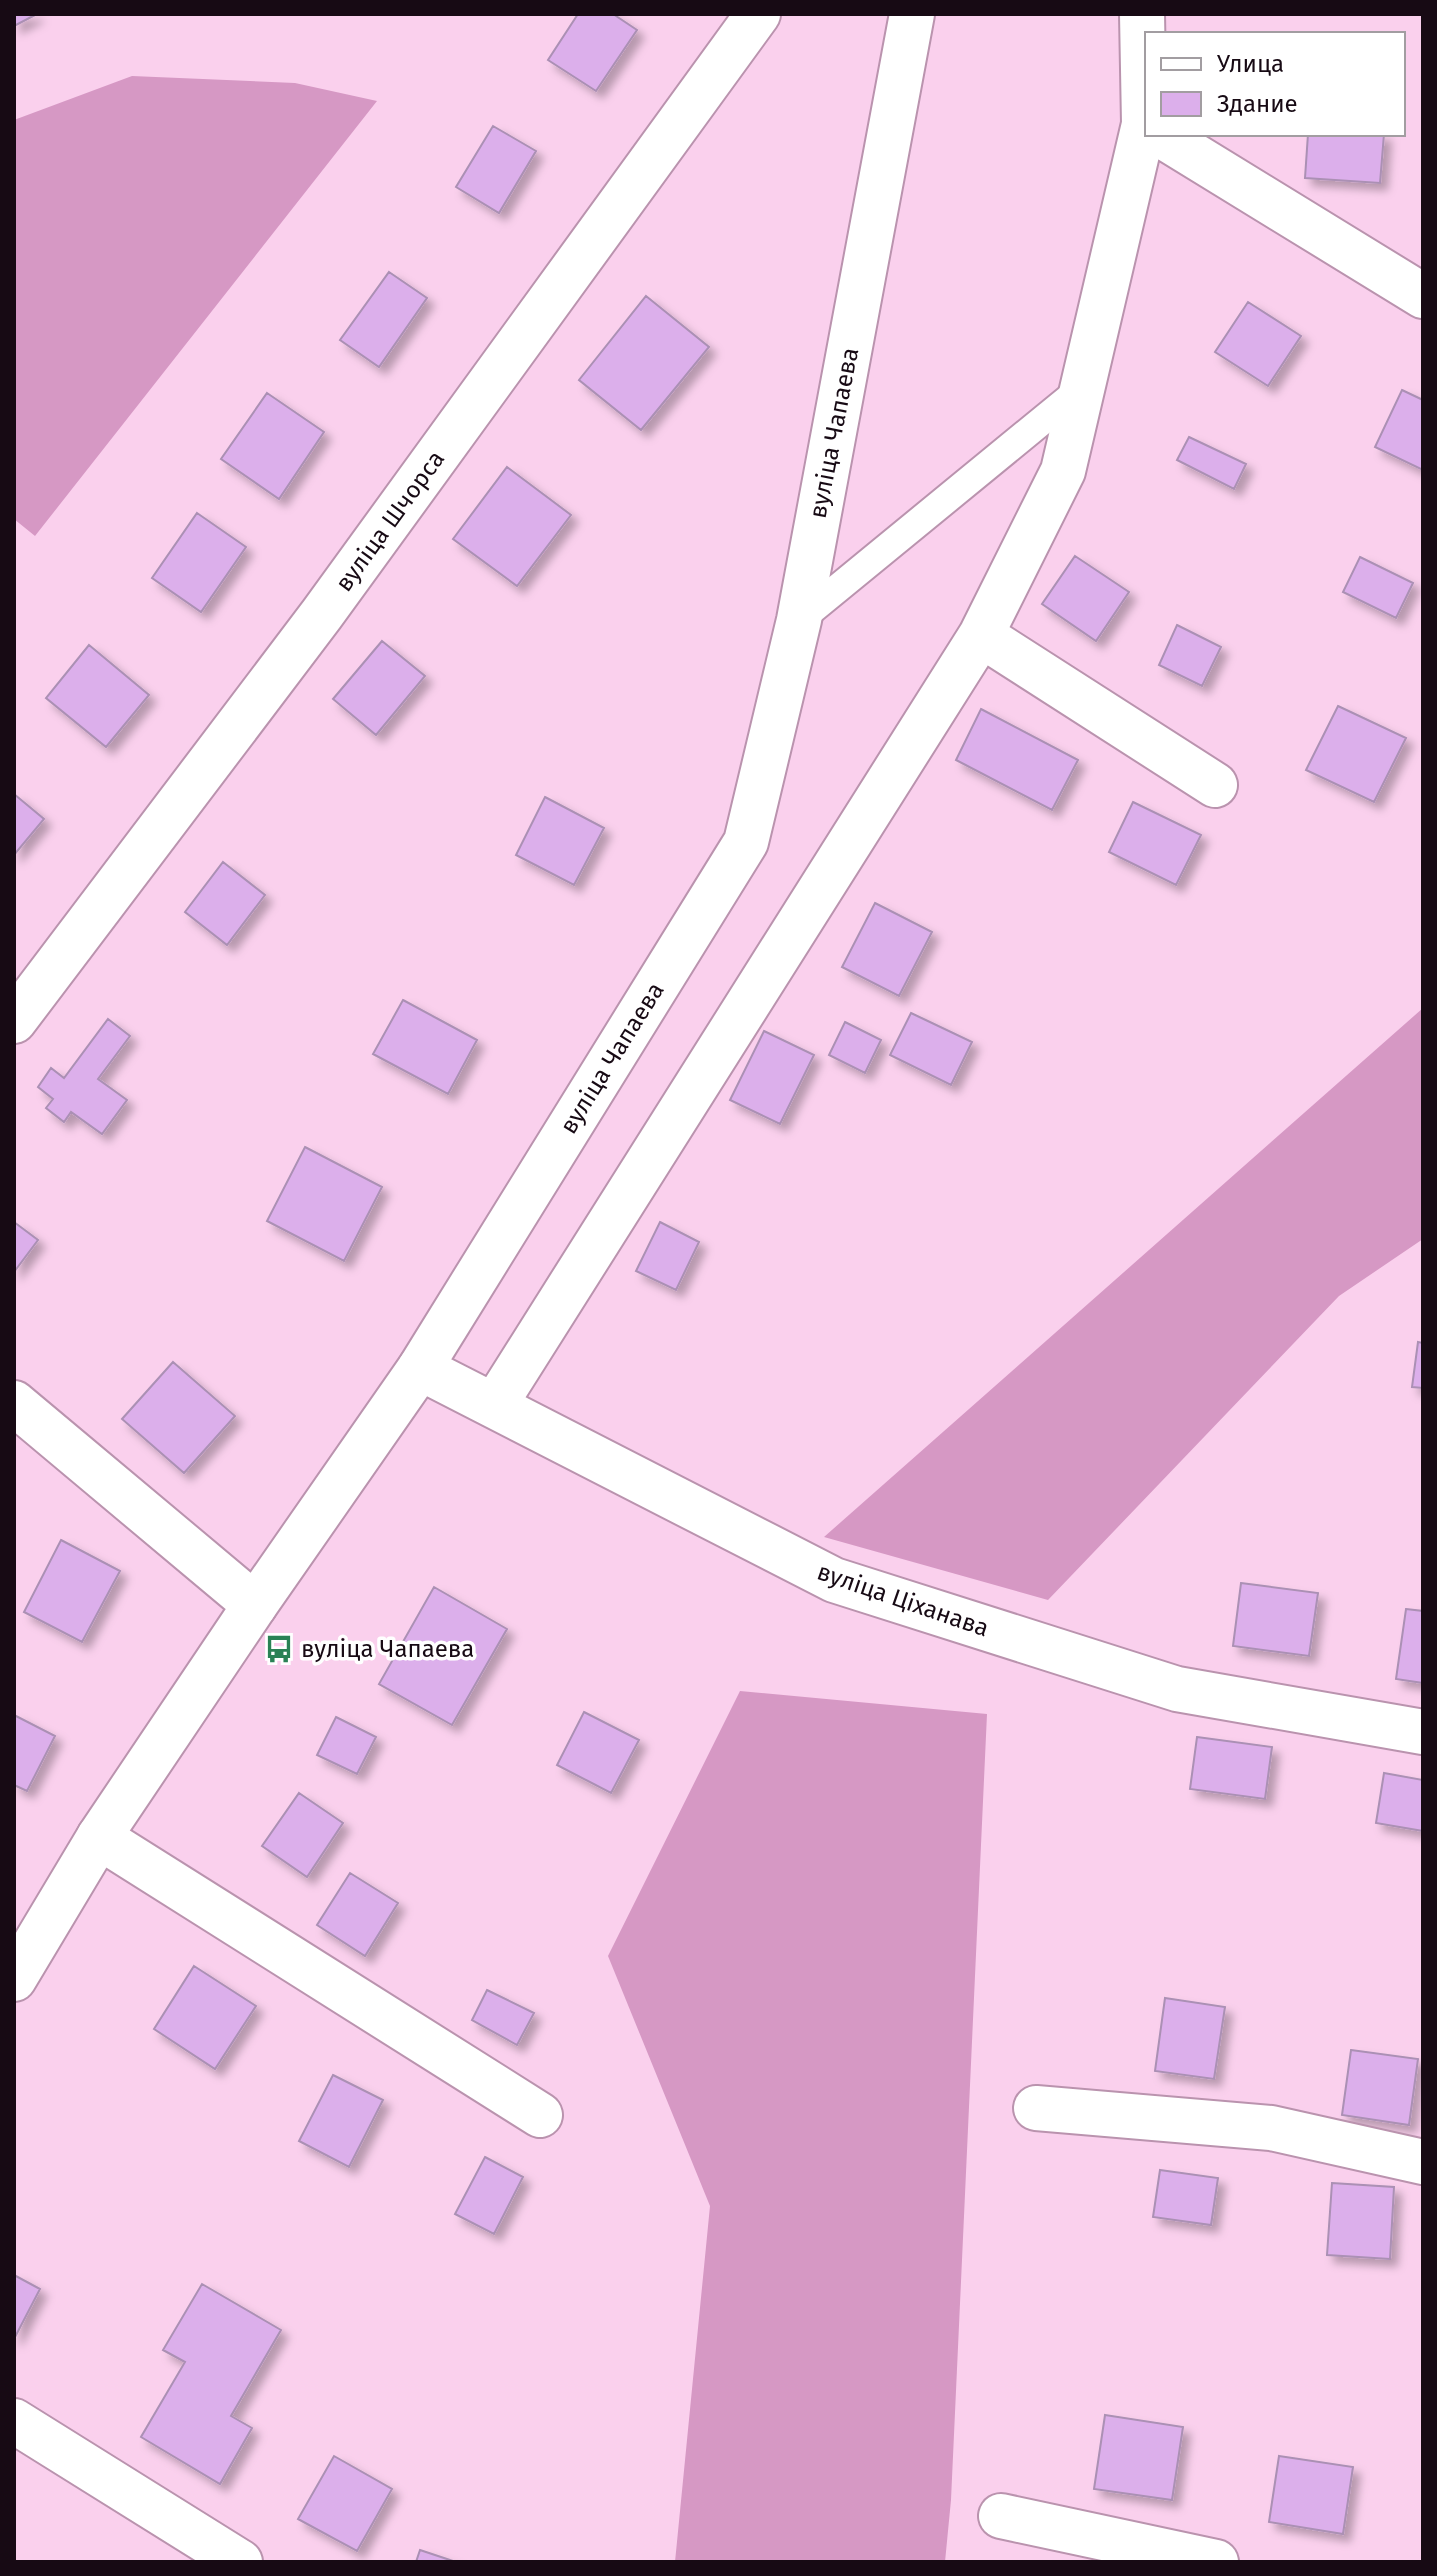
<svg xmlns="http://www.w3.org/2000/svg" width="1437" height="2576" font-family="'Fira Sans',sans-serif">
	<defs>
		<filter id="shadow"><feDropShadow dx="7" dy="7" stdDeviation="4" flood-color="#0004"/></filter>
	</defs>
	<rect width="100%" height="100%" fill="#fad0ed"/>
	<!-- forest -->
	<path fill="#d698c4" d="M 132,76 L 295,83 L 377,101 L 35,536 L 14,519 L 14,120 Z
		M 1423,1008 L 1423,1239 L 1339,1296 L 1048,1600 L 824,1537 Z
		M 740,1691 L 987,1714 L 951,2500 L 945,2562 L 675,2562 L 710,2206 L 608,1956 Z"/>
	<!-- building -->
	<path fill="#dcafeb" stroke="#ab90b4" stroke-width="2" filter="url(#shadow)" d="M 14,14 L 37,14 L 14,26 Z
		M 578,14 L 613,14 L 637,30 L 596,91 L 548,60 Z
		M 493,126 L 536,151 L 499,213 L 456,187 Z
		M 1308,134 L 1384,134 L 1380,183 L 1305,178 Z
		M 389,272 L 427,298 L 379,367 L 340,340 Z
		M 646,296 L 709,347 L 641,430 L 579,380 Z
		M 1248,302 L 1301,336 L 1268,386 L 1215,352 Z
		M 1402,390 L 1423,400 L 1423,470 L 1375,447 Z
		M 267,393 L 324,432 L 279,499 L 221,459 Z
		M 1189,437 L 1246,464 L 1234,489 L 1177,460 Z
		M 507,467 L 571,515 L 517,586 L 453,539 Z
		M 197,513 L 246,547 L 201,612 L 152,578 Z
		M 1075,556 L 1129,592 L 1096,641 L 1042,604 Z
		M 1360,557 L 1413,583 L 1396,618 L 1343,592 Z
		M 1177,625 L 1221,647 L 1202,686 L 1159,665 Z
		M 382,641 L 425,676 L 376,735 L 333,699 Z
		M 89,645 L 149,695 L 106,747 L 46,698 Z
		M 1338,706 L 1406,738 L 1374,802 L 1306,770 Z
		M 981,709 L 1078,760 L 1052,810 L 956,760 Z
		M 14,794 L 44,819 L 14,855 Z
		M 545,797 L 604,828 L 574,885 L 516,855 Z
		M 1133,802 L 1201,835 L 1176,885 L 1109,852 Z
		M 223,862 L 265,895 L 227,945 L 185,912 Z
		M 875,903 L 932,932 L 899,996 L 842,967 Z
		M 403,1000 L 477,1040 L 448,1094 L 373,1054 Z
		M 911,1013 L 972,1042 L 951,1085 L 890,1055 Z
		M 108,1019 L 130,1036 L 98,1079 L 127,1100 L 102,1134 L 71,1112 L 64,1122 L 46,1108 L 53,1099 L 38,1087 L 51,1068 L 64,1078 Z
		M 845,1022 L 881,1040 L 865,1073 L 829,1055 Z
		M 764,1031 L 814,1055 L 780,1124 L 730,1100 Z
		M 305,1147 L 382,1187 L 344,1261 L 267,1221 Z
		M 14,1222 L 38,1240 L 14,1272 Z
		M 660,1222 L 699,1242 L 676,1290 L 636,1271 Z
		M 1418,1342 L 1423,1343 L 1423,1388 L 1412,1387 Z
		M 173,1362 L 235,1416 L 184,1473 L 122,1419 Z
		M 61,1540 L 120,1571 L 82,1642 L 24,1612 Z
		M 1241,1583 L 1318,1593 L 1309,1656 L 1233,1646 Z
		M 434,1587 L 507,1629 L 452,1725 L 379,1684 Z
		M 1406,1609 L 1423,1611 L 1423,1683 L 1396,1679 Z
		M 584,1712 L 639,1740 L 611,1793 L 557,1765 Z
		M 14,1715 L 55,1736 L 27,1791 L 14,1785 Z
		M 336,1717 L 376,1737 L 357,1774 L 317,1755 Z
		M 1197,1737 L 1272,1747 L 1265,1799 L 1190,1789 Z
		M 1384,1773 L 1423,1780 L 1423,1831 L 1376,1823 Z
		M 299,1793 L 343,1823 L 307,1877 L 262,1846 Z
		M 350,1873 L 398,1903 L 365,1956 L 317,1925 Z
		M 194,1966 L 256,2006 L 215,2069 L 154,2029 Z
		M 487,1990 L 534,2013 L 517,2045 L 472,2020 Z
		M 1165,1998 L 1225,2007 L 1214,2079 L 1155,2071 Z
		M 1351,2050 L 1418,2059 L 1409,2125 L 1342,2115 Z
		M 333,2075 L 383,2100 L 349,2167 L 299,2141 Z
		M 485,2157 L 523,2177 L 494,2234 L 455,2214 Z
		M 1160,2170 L 1218,2178 L 1211,2225 L 1153,2217 Z
		M 1332,2183 L 1394,2187 L 1390,2259 L 1327,2255 Z
		M 14,2275 L 40,2289 L 14,2339 Z
		M 202,2284 L 281,2330 L 231,2416 L 252,2428 L 220,2484 L 141,2437 L 185,2362 L 163,2350 Z
		M 1105,2415 L 1183,2427 L 1172,2500 L 1094,2489 Z
		M 334,2456 L 392,2489 L 357,2551 L 298,2519 Z
		M 1279,2456 L 1353,2467 L 1343,2534 L 1269,2522 Z
		M 420,2550 L 456,2562 L 416,2562 Z"/>
	<g fill="none" stroke-linecap="round" stroke-linejoin="round">
		<defs>
			<path id="lane" d="M 799,620 L 1082,388"/>
			<path id="street" d="M 1159,134 L 1423,296
				M 981,635 L 1215,785
				M 14,1021 L 322,614 L 758,14
				M 420,1368 L 834,1580 L 1177,1689 L 1423,1732
				M 14,1403 L 255,1605
				M 494,1406 L 981,635 L 1063,471 L 1144,124 L 1142,14
				M 99,1837 L 540,2115
				M 1036,2108 L 1271,2128 L 1423,2162
				M 1001,2516 L 1216,2562"/>
			<path id="secondary" d="M 14,1979 L 99,1837 L 255,1605 L 420,1368 L 746,842 L 799,620 L 912,14
				M 14,2421 L 240,2562"/>
		</defs>
		<!-- lane casing -->
		<use href="#lane" stroke="#ba93ae" stroke-width="32"/>
		<!-- street casing -->
		<use href="#street" stroke="#ba93ae" stroke-width="48"/>
		<!-- secondary casing -->
		<use href="#secondary" stroke="#ba93ae" stroke-width="48"/>
		<!-- lane -->
		<use href="#lane" stroke="#fff" stroke-width="28"/>
		<!-- street -->
		<use href="#street" stroke="#fff" stroke-width="44"/>
		<!-- secondary -->
		<use href="#secondary" stroke="#fff" stroke-width="44"/>
	</g>
	<!-- icons -->
	<defs>
		<symbol id="bus-bare" viewBox="-9 -9 18 18"><path d="M-5-6H5V4H4V6H2V4H-2V6H-4V4H-5ZM-3.5-4V0h7V-4ZM-3.5 1.2v1.5H-2V1.2ZM2 1.2v1.5H3.5V1.2Z" fill="#2a8155" stroke="#fff" stroke-width="2.5" paint-order="stroke"/></symbol>
	</defs>
	<g fill-rule="evenodd">
		<use href="#bus-bare" x="259" y="1629" width="40" height="40"/>
	</g>
	<g text-anchor="middle" stroke-width="7" stroke-linejoin="round" paint-order="stroke">
		<!-- street labels -->
		<g font-size="24" fill="#170a14" stroke="#fff">
			<text transform="translate(834 433) rotate(-79)" y="8">вуліца Чапаева</text>
			<text transform="translate(390 521) rotate(-54)" y="8">вуліца Шчорса</text>
			<text transform="translate(612 1058) rotate(-58)" y="8">вуліца Чапаева</text>
			<text transform="translate(903 1600) rotate(19)" y="8">вуліца Ціханава</text>
		</g>
		<!-- poi labels -->
		<g font-size="24" fill="#170a14" stroke="#fff" text-anchor="start">
			<text x="301" y="1657">вуліца Чапаева</text>
		</g>
	</g>
	<!-- border -->
	<rect width="1437" height="2576" fill="none" stroke="#170a14" stroke-width="32"/>
	<!-- legend -->
	<rect x="1145" y="32" width="260" height="104" fill="#ffffff" stroke="#a29da1" stroke-width="2"/>
	<rect x="1161" y="58" width="40" height="12" fill="#ffffff" stroke="#a29da1" stroke-width="2"/>
	<text x="1217" y="72" font-size="24" fill="#170a14">Улица</text>
	<rect x="1161" y="92" width="40" height="24" fill="#dcafeb" stroke="#a29da1" stroke-width="2"/>
	<text x="1217" y="112" font-size="24" fill="#170a14">Здание</text>
</svg>
